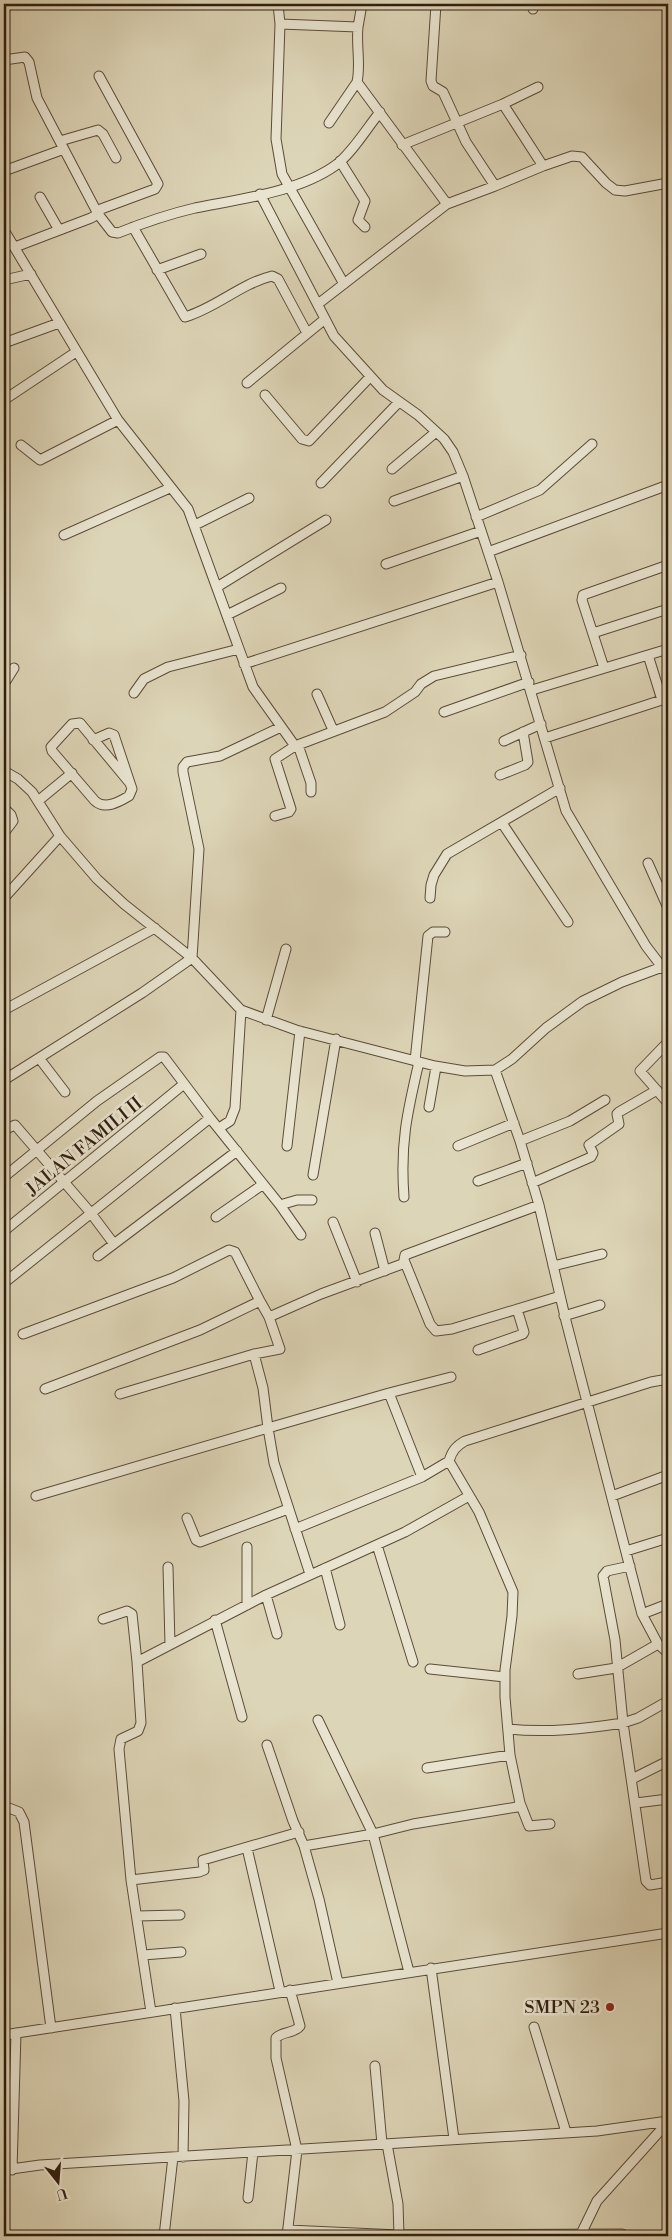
<svg xmlns="http://www.w3.org/2000/svg" width="672" height="2240" font-family="'Libre Bodoni',serif">
	<rect width="100%" height="100%" fill="#ddd5b7"/>
	<filter id="stains"><feTurbulence type="fractalNoise" baseFrequency=".004" numOctaves="4"/><feColorMatrix values="0 0 0 0 .2 0 0 0 0 .09 0 0 0 0 .02 0 0 0 .5 -.17"/></filter>
	<radialGradient id="worn" r=".72"><stop offset=".6" stop-color="#630" stop-opacity="0"/><stop offset="1" stop-color="#630" stop-opacity=".3"/></radialGradient>
	<g fill="none" stroke-linecap="round" stroke-linejoin="round">
		<defs>
			<path id="street" d="M 278,4 L 280,24 L 276,139 L 282,174 L 344,284
				M 436,4 L 431,81 L 433,86 L 443,92 L 466,142 L 495,186
				M 533,4 L 533,9
				M 280,24 L 358,27 L 362,4
				M 358,27 C 356,46 361,64 357,82 L 447,204
				M 4,60 L 25,57 L 29,62 L 37,98 L 98,214 L 101,209 L 155,189 L 158,184 L 99,76
				M 538,87 L 503,104 L 543,166
				M 329,123 L 357,82
				M 60,141 L 98,130 L 103,134 L 116,158
				M 402,145 L 503,104
				M 340,161 L 365,201 L 358,220 L 365,227
				M 4,171 L 64,149
				M 260,194 L 334,336 L 383,390 L 418,415 L 444,439 L 453,452 L 463,476 L 498,582 L 566,811 L 646,946 L 662,967 L 668,971
				M 40,197 L 59,230
				M 133,227 L 185,317 C 216,308 240,284 272,276 L 278,279 L 307,333
				M 4,230 L 118,420 L 188,509 L 253,687 L 295,746 L 385,712 L 415,692 L 421,684 L 434,676 L 521,655
				M 15,247 L 91,218 L 98,214 L 112,232 L 118,233 C 143,223 169,214 195,208 C 240,199 299,192 336,165 C 352,153 367,128 380,112
				M 157,270 L 201,254
				M 4,280 L 31,274
				M 318,304 L 447,204 L 495,186 L 543,166 L 572,156 L 582,157 L 606,183 L 615,190 L 625,191 L 668,183
				M 4,343 L 59,323
				M 247,383 L 325,319
				M 265,395 L 302,439 L 309,441 L 370,377
				M 4,400 L 76,352
				M 21,445 L 40,460 L 118,420
				M 392,469 L 436,432
				M 321,483 L 399,402
				M 394,501 L 463,476
				M 476,517 L 540,490 L 592,444
				M 195,525 L 249,498
				M 64,535 L 170,488
				M 488,552 L 668,485
				M 386,564 L 481,531
				M 217,587 L 326,520
				M 227,615 L 281,588
				M 593,633 L 668,609
				M 648,655 L 662,700
				M 244,664 L 498,582
				M 604,668 L 582,600 L 583,595 L 668,565
				M 4,684 L 14,668
				M 532,690 L 668,649
				M 134,693 L 144,679 L 168,667 L 239,649
				M 317,694 L 333,730
				M 444,712 L 529,682
				M 545,738 L 668,698
				M 93,740 L 109,733 L 114,735 L 132,789 L 129,796 C 119,802 105,810 95,801 L 52,751 L 51,747 L 72,724 L 80,723 L 129,782
				M 504,741 L 541,724
				M 298,745 L 311,783 L 311,792
				M 4,771 L 18,779 L 32,792 L 60,836 L 97,879 L 124,904 L 192,958 L 241,1010 L 296,1030 L 435,1066 L 465,1071 L 495,1070 L 512,1059 L 546,1028 L 583,1001 L 622,982 L 662,967
				M 500,775 L 525,765 L 528,762 L 523,732
				M 38,801 L 72,773
				M 4,808 L 11,815 L 13,821 L 4,833
				M 275,816 L 289,812 L 291,809 L 275,759 L 295,746
				M 502,823 L 568,922
				M 648,863 L 668,908
				M 4,898 L 60,836
				M 430,898 L 431,885 L 434,875 L 447,854 L 560,788
				M 4,1010 L 155,928
				M 266,1020 L 286,949
				M 668,1042 L 640,1071 L 668,1103
				M 39,1058 L 65,1092
				M 415,1061 L 428,936 L 433,932 L 445,932
				M 495,1070 L 520,1141 L 539,1205 L 566,1321 L 642,1614 L 658,1644 L 668,1653
				M 4,1080 L 142,993 L 192,958 L 199,849 L 183,772 L 183,767 L 187,762 L 220,756 L 281,727
				M 429,1107 L 436,1067
				M 219,1128 L 230,1121 L 235,1108 L 241,1010
				M 4,1130 L 15,1125 L 90,1212 L 114,1244
				M 520,1141 L 570,1121 L 605,1100
				M 287,1146 L 300,1031
				M 458,1146 L 514,1123
				M 313,1175 L 336,1039
				M 4,1177 L 97,1101 L 160,1057 L 164,1057 L 210,1118
				M 478,1181 L 527,1163
				M 532,1183 L 591,1157 L 593,1153 L 589,1145 L 619,1124 L 617,1114 L 619,1112 L 657,1090
				M 404,1197 C 400,1144 407,1113 419,1062
				M 280,1205 L 297,1200 L 312,1200
				M 539,1205 L 405,1255 L 404,1260 L 430,1324 L 436,1331 L 452,1329 L 560,1296
				M 216,1217 L 262,1185
				M 333,1222 L 357,1282
				M 4,1231 L 184,1084
				M 375,1233 L 385,1271
				M 98,1256 L 237,1151
				M 553,1266 L 602,1254
				M 4,1283 L 210,1118 L 280,1205 L 301,1235
				M 564,1316 L 600,1305
				M 269,1317 L 321,1294 L 405,1263
				M 23,1334 L 173,1278 L 229,1250 L 235,1252 L 260,1301
				M 478,1350 L 523,1334 L 524,1332 L 517,1309
				M 254,1354 L 263,1388 L 268,1428 L 389,1393
				M 45,1389 L 200,1330 L 260,1301 L 269,1317 L 280,1349 L 254,1354 L 120,1394
				M 422,1477 L 389,1393 L 451,1377
				M 36,1496 L 268,1428 L 274,1463 L 310,1574
				M 612,1496 L 668,1475
				M 187,1518 L 196,1540 L 200,1542 L 288,1509
				M 295,1529 L 422,1477 L 449,1461
				M 377,1545 L 413,1662
				M 626,1551 L 668,1538
				M 168,1567 L 170,1645
				M 325,1568 L 340,1625
				M 266,1595 L 277,1634
				M 247,1605 L 247,1547
				M 642,1614 L 668,1604
				M 103,1619 L 127,1611 L 132,1614 L 137,1662
				M 215,1620 L 242,1717
				M 430,1669 L 505,1677
				M 578,1674 L 616,1668 L 658,1644
				M 668,1701 L 638,1718 L 623,1723 L 646,1881 L 650,1885 L 668,1882
				M 508,1729 C 547,1733 584,1729 623,1723 L 615,1640 L 603,1576 L 607,1571 L 630,1566
				M 267,1745 L 293,1821 L 304,1846 L 373,1834 L 318,1720
				M 427,1768 L 510,1755
				M 632,1779 L 668,1761
				M 520,1803 L 529,1826 L 550,1824
				M 636,1803 L 668,1799
				M 9,1808 L 19,1812 L 24,1822 L 51,2028
				M 304,1846 L 319,1899 L 338,1983
				M 247,1848 L 280,1991
				M 131,1880 L 199,1872 L 204,1870 L 203,1860 L 299,1832
				M 137,1916 L 180,1915
				M 143,1955 L 181,1952
				M 431,1968 L 454,2139
				M 409,1972 L 373,1834 L 413,1824 L 517,1807 L 520,1803 L 510,1755 L 505,1697 L 505,1670 L 512,1616 L 513,1592 L 479,1512 L 449,1461 C 452,1451 456,1446 465,1441 L 651,1382 L 668,1379
				M 175,2008 L 184,2101 L 183,2157
				M 151,2012 L 131,1880 L 119,1749 L 121,1739 L 138,1731 L 141,1723 L 137,1662 L 266,1595 L 405,1532 L 469,1496
				M 534,2027 L 566,2132
				M 4,2035 L 668,1933
				M 375,2066 L 382,2144
				M 387,2144 L 398,2204 L 399,2235
				M 4,2170 L 40,2165 L 597,2131 L 668,2121
				M 12,2170 L 16,2033
				M 248,2198 L 253,2152
				M 288,2230 L 399,2235 L 622,2234 L 626,2236
				M 164,2236 L 173,2157
				M 287,2236 L 297,2150 L 276,2058 L 276,2038 C 282,2031 294,2034 300,2026 L 290,1990
				M 580,2236 L 597,2201 L 668,2122"/>
		</defs>
		<!-- street casing -->
		<use href="#street" stroke="#5b4c39" stroke-width="11"/>
		<!-- street -->
		<use href="#street" stroke="#e9e4d0" stroke-width="9"/>
	</g>
	<!-- markers -->
	<circle fill="#8f2418" stroke="#e9e4d0" stroke-width="2" cx="610" cy="2007" r="5"/>
	<g text-anchor="middle" stroke-width="5" stroke-linejoin="round" paint-order="stroke">
		<!-- street labels -->
		<g font-size="18" fill="#301e0f" stroke="#e9e4d0">
			<text transform="translate(84 1146) rotate(-39)" y="6">JALAN FAMILI II</text>
		</g>
		<!-- poi labels -->
		<g font-size="18" fill="#301e0f" stroke="#e9e4d0" text-anchor="end">
			<text x="600" y="2013">SMPN 23</text>
		</g>
	</g>
	<!-- margin -->
	<rect width="672" height="2240" fill="none" stroke="#ddd5b7" stroke-width="20"/>
	<rect x="5" y="5" width="662" height="2230" fill="none" stroke="#301e0f" stroke-width="2.5"/>
	<rect x="10" y="10" width="652" height="2220" fill="none" stroke="#301e0f"/>
	<!-- north arrow -->
	<g transform="translate(58 2182) rotate(163)" stroke="#e9e4d0" stroke-width="4" paint-order="stroke">
	<path d="M0-4L9 19L0 12L-9 19Z" fill="#301e0f"/>
	<text y="-8" font-size="14" font-weight="bold" text-anchor="middle" fill="#301e0f">U</text>
	</g>
	<rect width="100%" height="100%" filter="url(#stains)"/>
	<rect width="100%" height="100%" fill="url(#worn)"/>
</svg>
